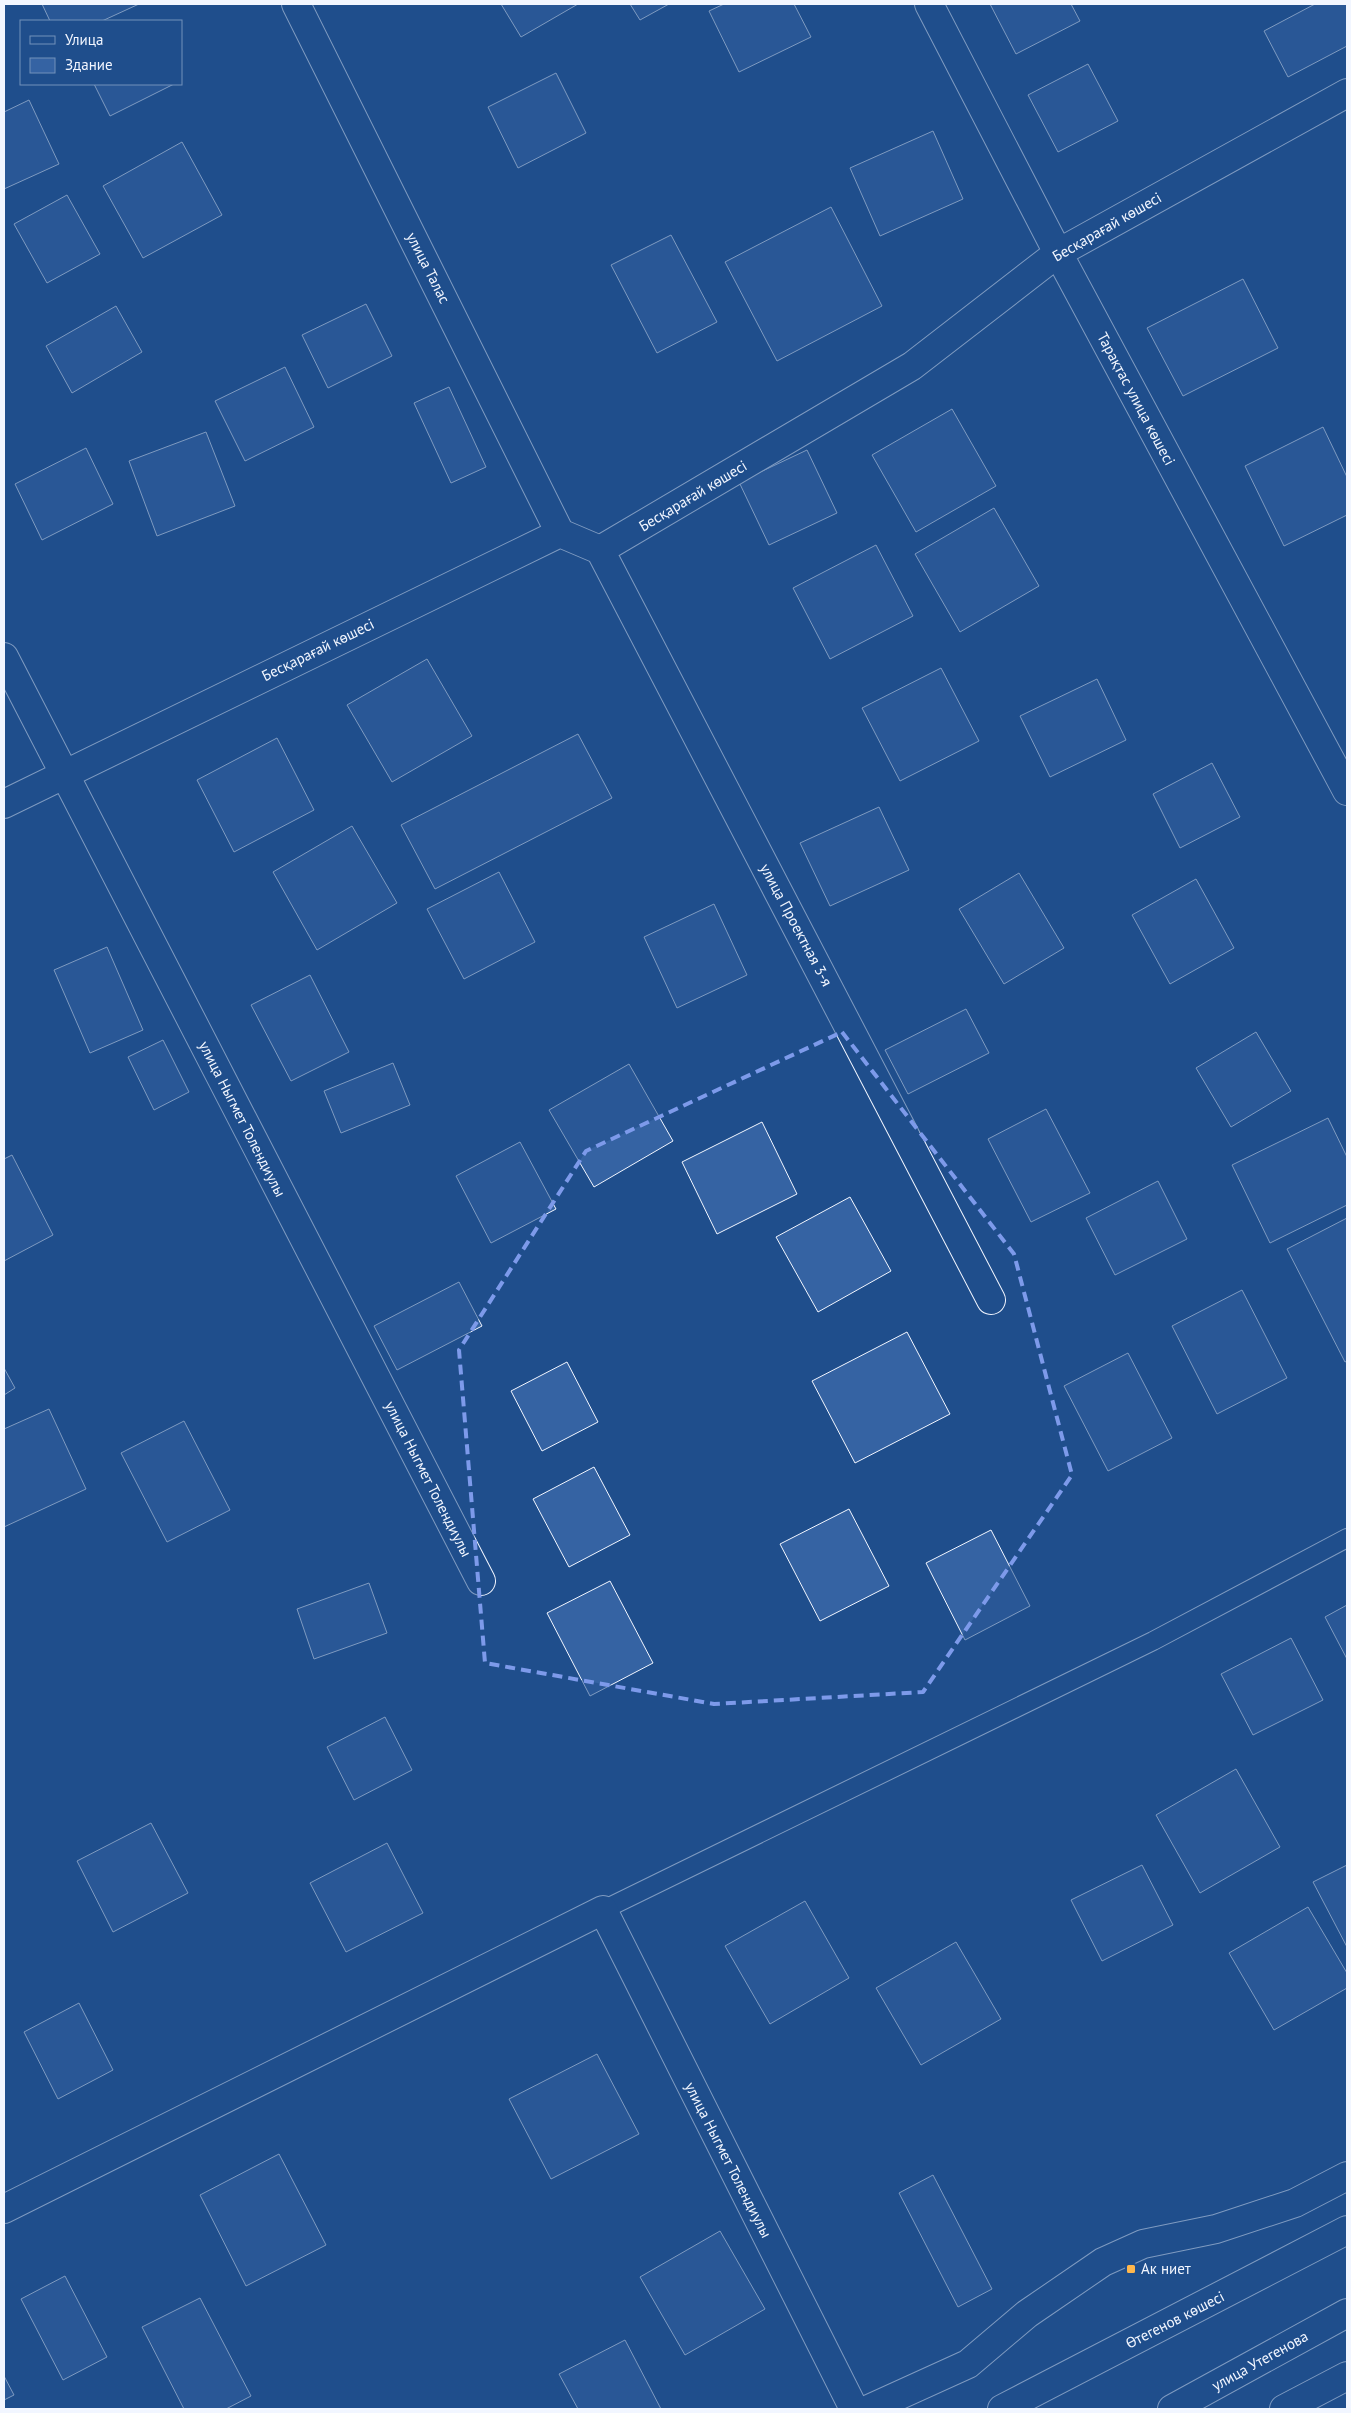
<svg xmlns="http://www.w3.org/2000/svg" width="1351" height="2413" font-family="'PT Sans',sans-serif">
	<rect width="100%" height="100%" fill="#1f4e8c"/>
	<!-- building -->
	<path fill="#3563a3" stroke="#f2f6ff" d="M 42,4 L 139,4 L 102,21 L 50,21 Z
		M 501,4 L 578,4 L 521,37 Z
		M 630,4 L 669,4 L 640,20 Z
		M 724,4 L 794,4 L 811,37 L 739,72 L 709,11 Z
		M 990,4 L 1071,4 L 1080,21 L 1016,54 Z
		M 1315,4 L 1347,4 L 1347,46 L 1288,77 L 1264,31 Z
		M 1088,64 L 1118,121 L 1058,152 L 1028,95 Z
		M 556,73 L 586,133 L 518,168 L 488,107 Z
		M 94,84 L 174,84 L 110,116 Z
		M 29,100 L 59,164 L 4,189 L 4,112 Z
		M 933,131 L 963,199 L 880,236 L 850,168 Z
		M 182,142 L 222,215 L 143,258 L 103,186 Z
		M 67,195 L 100,254 L 47,283 L 14,224 Z
		M 831,207 L 882,306 L 777,361 L 725,262 Z
		M 671,235 L 717,322 L 657,353 L 611,265 Z
		M 1243,279 L 1278,348 L 1183,396 L 1147,328 Z
		M 366,304 L 392,356 L 328,388 L 302,335 Z
		M 116,306 L 142,352 L 72,393 L 46,346 Z
		M 285,367 L 314,427 L 245,461 L 215,401 Z
		M 449,387 L 486,467 L 451,483 L 414,403 Z
		M 952,409 L 996,486 L 916,532 L 872,455 Z
		M 1323,427 L 1347,477 L 1347,515 L 1284,546 L 1245,466 Z
		M 206,432 L 235,506 L 157,536 L 129,461 Z
		M 86,448 L 113,504 L 42,540 L 15,484 Z
		M 807,450 L 837,513 L 769,545 L 739,482 Z
		M 994,508 L 1039,586 L 960,632 L 915,554 Z
		M 876,545 L 913,616 L 830,659 L 793,588 Z
		M 427,659 L 472,736 L 392,782 L 347,705 Z
		M 941,668 L 979,741 L 900,781 L 862,708 Z
		M 1097,679 L 1126,740 L 1050,777 L 1020,716 Z
		M 578,734 L 612,798 L 435,889 L 401,825 Z
		M 277,738 L 314,810 L 234,852 L 197,780 Z
		M 1212,763 L 1240,817 L 1180,848 L 1153,794 Z
		M 879,807 L 909,870 L 830,906 L 800,843 Z
		M 352,826 L 397,903 L 317,950 L 273,872 Z
		M 499,872 L 535,942 L 464,979 L 427,909 Z
		M 1019,873 L 1064,948 L 1004,984 L 959,909 Z
		M 1196,879 L 1234,948 L 1170,984 L 1132,915 Z
		M 714,904 L 747,975 L 677,1008 L 644,937 Z
		M 107,947 L 143,1030 L 90,1053 L 54,970 Z
		M 310,975 L 349,1052 L 291,1081 L 251,1005 Z
		M 966,1009 L 989,1053 L 908,1094 L 885,1050 Z
		M 1256,1032 L 1291,1091 L 1231,1127 L 1196,1068 Z
		M 163,1040 L 189,1092 L 154,1110 L 128,1057 Z
		M 393,1063 L 410,1105 L 341,1133 L 324,1091 Z
		M 629,1064 L 673,1141 L 594,1187 L 549,1110 Z
		M 1046,1109 L 1090,1193 L 1031,1222 L 988,1139 Z
		M 1328,1118 L 1347,1157 L 1347,1205 L 1270,1243 L 1232,1165 Z
		M 762,1122 L 797,1194 L 717,1234 L 682,1162 Z
		M 520,1142 L 556,1209 L 491,1243 L 456,1176 Z
		M 12,1155 L 53,1235 L 4,1261 L 4,1159 Z
		M 1158,1181 L 1187,1239 L 1115,1275 L 1086,1218 Z
		M 850,1197 L 891,1271 L 818,1312 L 776,1237 Z
		M 1347,1218 L 1347,1361 L 1345,1362 L 1287,1249 Z
		M 459,1282 L 482,1326 L 397,1370 L 374,1326 Z
		M 1242,1290 L 1287,1378 L 1217,1414 L 1172,1326 Z
		M 907,1332 L 950,1414 L 855,1463 L 812,1381 Z
		M 1128,1353 L 1172,1438 L 1108,1471 L 1064,1386 Z
		M 567,1362 L 598,1422 L 542,1451 L 511,1391 Z
		M 4,1368 L 15,1388 L 4,1395 Z
		M 49,1409 L 86,1489 L 4,1527 L 4,1429 Z
		M 184,1421 L 230,1510 L 167,1542 L 121,1453 Z
		M 594,1467 L 630,1535 L 569,1567 L 533,1499 Z
		M 849,1509 L 889,1586 L 820,1621 L 780,1544 Z
		M 991,1530 L 1030,1606 L 965,1640 L 926,1563 Z
		M 610,1581 L 653,1663 L 590,1696 L 547,1613 Z
		M 369,1583 L 387,1633 L 314,1659 L 297,1609 Z
		M 1347,1605 L 1347,1659 L 1325,1617 Z
		M 1291,1638 L 1323,1700 L 1253,1735 L 1221,1674 Z
		M 385,1717 L 412,1770 L 354,1800 L 327,1747 Z
		M 1236,1769 L 1280,1847 L 1200,1893 L 1156,1815 Z
		M 151,1823 L 188,1893 L 113,1932 L 77,1861 Z
		M 387,1843 L 423,1913 L 346,1952 L 310,1883 Z
		M 1142,1865 L 1173,1925 L 1102,1961 L 1071,1900 Z
		M 1347,1865 L 1347,1947 L 1313,1882 Z
		M 805,1901 L 849,1978 L 770,2024 L 725,1946 Z
		M 1308,1907 L 1347,1973 L 1347,1988 L 1274,2030 L 1229,1953 Z
		M 956,1942 L 1001,2019 L 921,2065 L 876,1988 Z
		M 79,2003 L 113,2070 L 58,2099 L 24,2032 Z
		M 597,2054 L 639,2134 L 551,2179 L 509,2099 Z
		M 279,2154 L 326,2245 L 246,2286 L 200,2195 Z
		M 933,2175 L 992,2289 L 958,2307 L 899,2193 Z
		M 720,2231 L 765,2309 L 685,2355 L 640,2277 Z
		M 65,2276 L 107,2357 L 63,2380 L 21,2299 Z
		M 200,2298 L 251,2396 L 226,2409 L 184,2409 L 142,2327 Z
		M 625,2340 L 661,2409 L 578,2409 L 559,2374 Z
		M 4,2376 L 14,2395 L 4,2400 Z"/>
	<g fill="none" stroke-linecap="round" stroke-linejoin="round">
		<defs>
			<path id="lane" d="M 603,1910 L 1153,1641 L 1347,1538"/>
			<path id="street" d="M 296,4 L 560,533
				M 929,4 L 1058,253 L 1347,791
				M 600,550 L 991,1300
				M 4,657 L 481,1581
				M 4,804 L 560,533 L 600,550 L 912,366 L 1058,253 L 1347,93
				M 4,2209 L 603,1910 L 854,2409
				M 869,2409 L 968,2364 L 1027,2314 L 1103,2262 L 1143,2244 L 1216,2229 L 1295,2203 L 1347,2176
				M 1284,2409 L 1347,2376"/>
			<path id="secondary" d="M 1002,2409 L 1347,2230
				M 1172,2409 L 1347,2313"/>
		</defs>
		<!-- lane casing -->
		<use href="#lane" stroke="#f2f6ff" stroke-width="20"/>
		<!-- street casing -->
		<use href="#street" stroke="#f2f6ff" stroke-width="30"/>
		<!-- secondary casing -->
		<use href="#secondary" stroke="#f2f6ff" stroke-width="30"/>
		<!-- lane -->
		<use href="#lane" stroke="#1f4e8c" stroke-width="18"/>
		<!-- street -->
		<use href="#street" stroke="#1f4e8c" stroke-width="28"/>
		<!-- secondary -->
		<use href="#secondary" stroke="#1f4e8c" stroke-width="28"/>
	</g>
	<!-- marked area -->
	<path d="M0 0H1351V2413H0ZM 842,1032 L 1014,1254 L 1072,1475 L 923,1692 L 714,1704 L 485,1663 L 459,1350 L 586,1151 Z" fill="#1f4e8c" fill-opacity=".55" fill-rule="evenodd"/>
	<path fill="none" stroke="#7d9aea" stroke-width="4" stroke-dasharray="10 6" stroke-linejoin="round" d="M 842,1032 L 1014,1254 L 1072,1475 L 923,1692 L 714,1704 L 485,1663 L 459,1350 L 586,1151 Z"/>
	<!-- markers -->
	<rect fill="#ffb74d" stroke="#1f4e8c" stroke-width="2" x="1126" y="2264" width="10" height="10" rx="2.5"/>
	<g text-anchor="middle" stroke-width="4" stroke-linejoin="round" paint-order="stroke">
		<!-- street labels -->
		<g font-size="15" fill="#f2f6ff" stroke="#1f4e8c">
			<text transform="translate(1107 227) rotate(-30)" y="5">Бесқарағай көшесі</text>
			<text transform="translate(428 268) rotate(63)" y="5">улица Талас</text>
			<text transform="translate(1136 399) rotate(62)" y="5">Тарақтас улица көшесі</text>
			<text transform="translate(693 496) rotate(-31)" y="5">Бесқарағай көшесі</text>
			<text transform="translate(318 650) rotate(-26)" y="5">Бесқарағай көшесі</text>
			<text transform="translate(796 925) rotate(62)" y="5">улица Проектная 3-я</text>
			<text transform="translate(242 1119) rotate(63)" y="5">улица Ныгмет Толендиулы</text>
			<text transform="translate(428 1479) rotate(63)" y="5">улица Ныгмет Толендиулы</text>
			<text transform="translate(728 2160) rotate(63)" y="5">улица Ныгмет Толендиулы</text>
			<text transform="translate(1175 2320) rotate(-27)" y="5">Өтегенов көшесі</text>
			<text transform="translate(1260 2361) rotate(-29)" y="5">улица Утегенова</text>
		</g>
		<!-- poi labels -->
		<g font-size="15" fill="#f2f6ff" stroke="#1f4e8c" text-anchor="start">
			<text x="1141" y="2274">Ак ниет</text>
		</g>
	</g>
	<!-- border -->
	<rect width="1351" height="2413" fill="none" stroke="#f2f6ff" stroke-width="10"/>
	<!-- legend -->
	<rect x="20" y="20" width="162" height="65" fill="#1f4e8c" stroke="#7391ba"/>
	<rect x="30" y="36" width="25" height="8" fill="#1f4e8c" stroke="#7391ba"/>
	<text x="65" y="45" font-size="15" fill="#f2f6ff">Улица</text>
	<rect x="30" y="58" width="25" height="15" fill="#3563a3" stroke="#7391ba"/>
	<text x="65" y="70" font-size="15" fill="#f2f6ff">Здание</text>
</svg>
